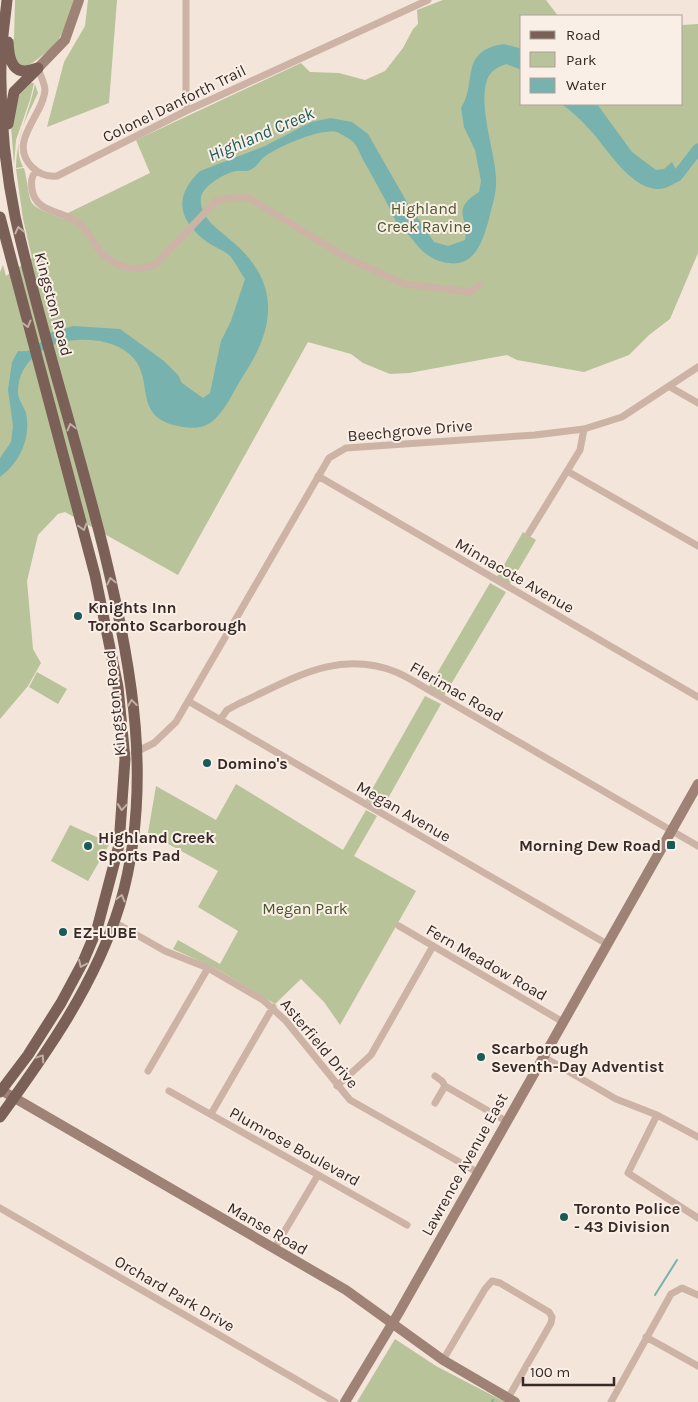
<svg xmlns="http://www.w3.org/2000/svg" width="698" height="1402" font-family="Karla,sans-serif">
	<rect width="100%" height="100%" fill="#f3e5d9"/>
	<!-- green -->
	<path fill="#b8c399" d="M 15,0 L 75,0 C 63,38 59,44 27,67 L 17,66 L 12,40 L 14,39 Z
		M 88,0 L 117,0 L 109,103 L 47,127 L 64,62 L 85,26 Z
		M 443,0 L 546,0 L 558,16 L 522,16 L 522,104 L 682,104 L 682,25 L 698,24 L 698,253 L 670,319 L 649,335 L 629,355 L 584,372 L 517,360 L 507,355 L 409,373 L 390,374 L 363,363 L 351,354 L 308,342 L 178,575 L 65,512 L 58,514 L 38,535 L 27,581 L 33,649 L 41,663 L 28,686 L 0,719 L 0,272 L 3,265 L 6,276 L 32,258 L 23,219 L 16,169 L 24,168 C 34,208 21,202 64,219 L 68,213 L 150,173 L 136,140 L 301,63 L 310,72 L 339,73 L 365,80 L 385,71 L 403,48 L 413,29 L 418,24 L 417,10 Z
		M 31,83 L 34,83 L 30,100 L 16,140 L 14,165 L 11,126 L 16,98 Z
		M 35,84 L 38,93 C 28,116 10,142 23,167 L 16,168 C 17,134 28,116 35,84 Z
		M 523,532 L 536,540 L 510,584 L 497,577 Z
		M 490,583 L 506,592 L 444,696 L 429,687 Z
		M 37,672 L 67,689 L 58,704 L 29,687 Z
		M 425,696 L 441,704 L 382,809 L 366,800 Z
		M 236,784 L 343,850 L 366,810 L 377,816 L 354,856 L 416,891 L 340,1025 L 324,1002 L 301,979 L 275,1004 L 217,969 L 173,949 L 178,940 L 220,964 L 238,931 L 198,907 L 218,871 L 148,833 L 156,786 L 216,820 Z
		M 70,825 L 110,843 L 88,881 L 51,861 Z
		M 395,1339 L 436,1366 L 505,1402 L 357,1402 Z"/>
	<!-- water -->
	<path fill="#77b2af" d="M 504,44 L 522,49 L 522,70 L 506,64 C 498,67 490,71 487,80 C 478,107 495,151 496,178 C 497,193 492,205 489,219 C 482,243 474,270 443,262 C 416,255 416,236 399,228 C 389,205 377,185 365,163 C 361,157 359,149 354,143 C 351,139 344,136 339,133 C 325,126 276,147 263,158 C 259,162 256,167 250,170 C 245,172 242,170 237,171 C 226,172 203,186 201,197 C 198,218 221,231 234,243 C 281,284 275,328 243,376 C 234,390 228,406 216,418 C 206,428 196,429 183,427 C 127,418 159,377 128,353 C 114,342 95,339 77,340 C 48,341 18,360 18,392 C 18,400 24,406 26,413 C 31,438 20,463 0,477 L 0,458 L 11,442 L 13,426 L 8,390 L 12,362 L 18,351 C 35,353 37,346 47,334 L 73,326 L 120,329 L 164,361 L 178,375 L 182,383 L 203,398 L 210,393 L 221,341 L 231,321 L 245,279 C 240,272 236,263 230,256 C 224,250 214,247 207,242 C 178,220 173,197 200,171 L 265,146 L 311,122 L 331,118 L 352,122 L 368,134 L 408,204 L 434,242 L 448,246 L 465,240 C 470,217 449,211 479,192 L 481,181 L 475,150 L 464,127 L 461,108 C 478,82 458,51 504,44 Z
		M 561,104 L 597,104 L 632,152 L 656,170 L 664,169 L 672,162 L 681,179 C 674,184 665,190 656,189 C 628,186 607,148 590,130 C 581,120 572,111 561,104 Z"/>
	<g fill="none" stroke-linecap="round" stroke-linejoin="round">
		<!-- stream -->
		<path stroke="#77b2af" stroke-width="2" d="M 655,1295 L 677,1260
			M 492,1402 L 493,1400"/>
		<!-- river -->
		<path stroke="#77b2af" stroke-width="11" d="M 666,181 L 677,176 L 698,149"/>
		<!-- street -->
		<path stroke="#ccb3a5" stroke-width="7" d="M 38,68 C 40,75 45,84 45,90 C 43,116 7,142 32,167 C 39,174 47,177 57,176 L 186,111 L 428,0
			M 186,111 L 186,0
			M 36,171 C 31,177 31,182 32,189 C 35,214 65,210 80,224 C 89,232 93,243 101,252 C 116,268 138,274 157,263 L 216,201 L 228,198 L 249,198 L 347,258 L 404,284 L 471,292 L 479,285
			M 670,387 L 698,403
			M 567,471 L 698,546
			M 318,476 L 698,697
			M 529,533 L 580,450 L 584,429
			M 188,701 L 607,944
			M 220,720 L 227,710 L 240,703 C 293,679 337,649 396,672 C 410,678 423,687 436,694 L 698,846
			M 134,753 L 154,743 L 176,722 L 329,458 L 346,448 L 535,435 L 584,429 L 622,417 L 698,367
			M 114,922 L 165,951 L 208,968 L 263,1000 L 286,1021 L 350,1100 L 477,1172
			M 399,926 L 563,1022
			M 542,1056 L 616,1099 L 657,1115 L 698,1137
			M 148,1071 L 208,968
			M 435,1076 L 442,1081 L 445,1086 L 506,1121
			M 337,1086 L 371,1055 L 433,946
			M 169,1091 L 407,1225
			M 435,1103 L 445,1086
			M 211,1114 L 273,1007
			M 657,1115 L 628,1173 L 698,1218
			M 0,1208 L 335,1402
			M 274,1249 L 318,1175
			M 646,1337 L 698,1366
			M 443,1360 L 485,1289 L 492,1281 L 500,1283 L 549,1312 L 552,1317 L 551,1323 L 508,1398
			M 611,1402 L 671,1294 L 682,1288 L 698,1295"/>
		<!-- secondary -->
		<path stroke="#9f8276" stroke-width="10" d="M 38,68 L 65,40 L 79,0
			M 1,1090 L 346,1290 L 443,1360 L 515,1402
			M 345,1402 L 398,1314 L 698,784"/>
		<!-- primary -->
		<path stroke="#7a6057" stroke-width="11" d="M 8,42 C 9,61 13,78 37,68
			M 8,124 L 14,92 L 38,68
			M 0,217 L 95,575 L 118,687 L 125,759 L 119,845 L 97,929 L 83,962 L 61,1003 L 28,1055 L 0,1092
			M 0,1117 C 48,1051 96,983 120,904 C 154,787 132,666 104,551 C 76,438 40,329 15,216 C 5,167 0,114 1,64 C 1,43 5,21 7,0"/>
	</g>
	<!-- one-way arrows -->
	<defs><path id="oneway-chevron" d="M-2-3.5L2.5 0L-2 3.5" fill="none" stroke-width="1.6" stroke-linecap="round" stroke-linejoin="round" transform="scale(1.25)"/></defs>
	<g stroke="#c0afa6">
		<use href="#oneway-chevron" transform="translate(19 230) rotate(-103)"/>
		<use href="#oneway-chevron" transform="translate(27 324) rotate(75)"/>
		<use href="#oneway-chevron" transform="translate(71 427) rotate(-105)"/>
		<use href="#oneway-chevron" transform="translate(83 527) rotate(75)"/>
		<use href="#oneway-chevron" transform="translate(111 581) rotate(-103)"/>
		<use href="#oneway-chevron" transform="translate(132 703) rotate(-97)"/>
		<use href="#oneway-chevron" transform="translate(122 807) rotate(95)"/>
		<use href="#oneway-chevron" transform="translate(121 898) rotate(-75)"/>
		<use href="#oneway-chevron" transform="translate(82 964) rotate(115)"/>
		<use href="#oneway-chevron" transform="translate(41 1058) rotate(-56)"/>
	</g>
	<!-- markers -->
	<g fill="#1a5b5a" stroke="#faefe6" stroke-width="2">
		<circle cx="78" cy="616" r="5"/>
		<circle cx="207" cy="763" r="5"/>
		<rect x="666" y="840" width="10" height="10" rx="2.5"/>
		<circle cx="88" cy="846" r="5"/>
		<circle cx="63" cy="932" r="5"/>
		<circle cx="481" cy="1057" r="5"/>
		<circle cx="564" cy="1217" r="5"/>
	</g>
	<g text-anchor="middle" stroke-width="4" stroke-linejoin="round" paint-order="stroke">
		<!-- street labels -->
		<g font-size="16" fill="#372a27" stroke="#faefe6">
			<text transform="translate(174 103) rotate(-26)" y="6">Colonel Danforth Trail</text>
			<text transform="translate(54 304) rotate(75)" y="6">Kingston Road</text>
			<text transform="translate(410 430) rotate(-5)" y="6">Beechgrove Drive</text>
			<text transform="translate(515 575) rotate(30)" y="6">Minnacote Avenue</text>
			<text transform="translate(457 691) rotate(30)" y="6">Flerimac Road</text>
			<text transform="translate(114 703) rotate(-96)" y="6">Kingston Road</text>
			<text transform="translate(404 811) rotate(30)" y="6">Megan Avenue</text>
			<text transform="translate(487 962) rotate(30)" y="6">Fern Meadow Road</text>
			<text transform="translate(320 1043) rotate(50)" y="6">Asterfield Drive</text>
			<text transform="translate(295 1146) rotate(29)" y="6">Plumrose Boulevard</text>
			<text transform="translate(464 1164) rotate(-61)" y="6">Lawrence Avenue East</text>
			<text transform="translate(268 1228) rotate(30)" y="6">Manse Road</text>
			<text transform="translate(175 1293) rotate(30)" y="6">Orchard Park Drive</text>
		</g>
		<!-- park labels -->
		<g font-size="16" fill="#4a5729" stroke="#faefe6">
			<text x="424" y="214">Highland<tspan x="424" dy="18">Creek Ravine</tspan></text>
			<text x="305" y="914">Megan Park</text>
		</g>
		<!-- poi labels -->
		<g font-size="16" font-weight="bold" fill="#372a27" stroke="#faefe6" text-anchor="start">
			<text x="88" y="613">Knights Inn<tspan x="88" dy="18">Toronto Scarborough</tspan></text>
			<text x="217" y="769">Domino's</text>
			<text x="98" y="843">Highland Creek<tspan x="98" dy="18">Sports Pad</tspan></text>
			<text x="661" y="851" text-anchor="end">Morning Dew Road</text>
			<text x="73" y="938">EZ-LUBE</text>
			<text x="491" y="1054">Scarborough<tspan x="491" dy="18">Seventh-Day Adventist</tspan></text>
			<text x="574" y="1214">Toronto Police<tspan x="574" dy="18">- 43 Division</tspan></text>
		</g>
		<!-- water labels -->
		<g font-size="18" font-style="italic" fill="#1a5b5a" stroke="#faefe6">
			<text transform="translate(261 134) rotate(-23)" y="6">Highland Creek</text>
		</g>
	</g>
	<!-- legend -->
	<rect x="520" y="15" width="162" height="90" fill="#faefe6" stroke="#aca09a"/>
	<rect x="530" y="31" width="25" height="8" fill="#7a6057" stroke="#aca09a"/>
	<text x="566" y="40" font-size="15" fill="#372a27">Road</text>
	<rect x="530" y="52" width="25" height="15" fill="#b8c399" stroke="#aca09a"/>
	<text x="566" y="65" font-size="15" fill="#372a27">Park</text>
	<rect x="530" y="78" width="25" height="15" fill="#77b2af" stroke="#aca09a"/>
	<text x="566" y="90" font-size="15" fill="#372a27">Water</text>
	<!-- scale -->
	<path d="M523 1377v8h91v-8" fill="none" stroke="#372a27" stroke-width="2.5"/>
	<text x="530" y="1377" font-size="15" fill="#372a27" stroke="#faefe6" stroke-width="4" paint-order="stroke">100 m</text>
</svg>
